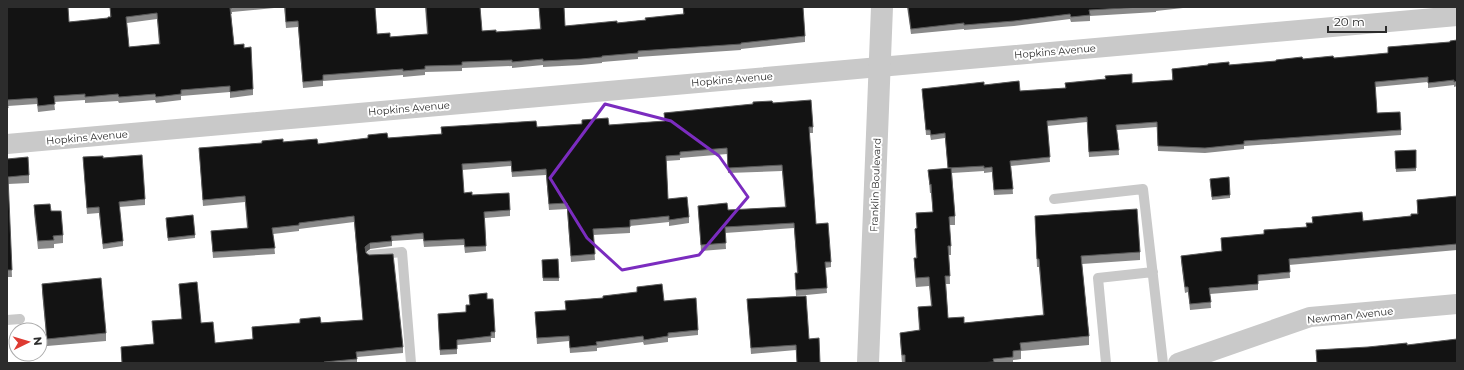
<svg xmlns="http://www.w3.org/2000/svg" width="1464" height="370" font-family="Montserrat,sans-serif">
	<rect width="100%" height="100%" fill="#fff"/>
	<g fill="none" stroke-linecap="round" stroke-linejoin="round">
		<!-- service -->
		<path stroke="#c9c9c9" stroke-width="10" d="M 1054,199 L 1143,189 L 1163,363
			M 371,255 L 402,252 L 411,363
			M 7,320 L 20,319
			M 1106,363 L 1098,278 L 1153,272"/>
		<!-- minor -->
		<path stroke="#c9c9c9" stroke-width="20" d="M 7,144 L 1457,16
			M 1178,363 L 1310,317 L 1457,304"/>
		<!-- tertiary -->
		<path stroke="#c9c9c9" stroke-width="22" d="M 868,363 L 882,7"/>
	</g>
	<!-- wall -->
	<path fill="#898989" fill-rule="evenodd" d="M 7,7 L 69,22 L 108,18 L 110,17 L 110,7 L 375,7 L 377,34 L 390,37 L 427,34 L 425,7 L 480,7 L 482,31 L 496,32 L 540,29 L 539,7 L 564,7 L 565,26 L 617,23 L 645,20 L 683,14 L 683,7 L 805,36 L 805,42 L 741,49 L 741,50 L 638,57 L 638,59 L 602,62 L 602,63 L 581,65 L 543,67 L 543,65 L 512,68 L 512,66 L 462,68 L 462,71 L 425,72 L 425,75 L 403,77 L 403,75 L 323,81 L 323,86 L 303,88 L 298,27 L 286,28 L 284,7 L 232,12 L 232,14 L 231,14 L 234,45 L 244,48 L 253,89 L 253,95 L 230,98 L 230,92 L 181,96 L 181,100 L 156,103 L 155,100 L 119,103 L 118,101 L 85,103 L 85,100 L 54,102 L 55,110 L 38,112 L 37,104 L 8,106 L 8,114 L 7,114 ZM 157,19 L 159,44 L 129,47 L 127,23 Z
		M 907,7 L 1192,7 L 1156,11 L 1156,12 L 1090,16 L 1090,21 L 1071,22 L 1070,19 L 1014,26 L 964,30 L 964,29 L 911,34 Z
		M 1200,7 L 1213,7 L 1200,8 Z
		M 1457,40 L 1457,86 L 1454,87 L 1454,85 L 1428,88 L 1428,82 L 1375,87 L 1377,113 L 1401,130 L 1401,135 L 1244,146 L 1244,149 L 1205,153 L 1158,151 L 1157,127 L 1117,130 L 1119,155 L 1089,157 L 1087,122 L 1047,126 L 1050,162 L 1011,166 L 1013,194 L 994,195 L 992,172 L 984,173 L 984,171 L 952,173 L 955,216 L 955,225 L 949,225 L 951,246 L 951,255 L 949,255 L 950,284 L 946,284 L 948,318 L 964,323 L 1043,315 L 1039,267 L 1037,267 L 1035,216 L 1140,252 L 1140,260 L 1082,264 L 1089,336 L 1089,345 L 1021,351 L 1021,359 L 1013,360 L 1013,363 L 902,363 L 900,341 L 900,333 L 919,331 L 918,307 L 931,306 L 929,286 L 916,287 L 914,267 L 914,258 L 916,258 L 915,237 L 915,229 L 917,228 L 916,213 L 933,212 L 931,193 L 930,193 L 928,170 L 948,169 L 945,138 L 931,140 L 930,135 L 926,135 L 922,89 L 984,85 L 1020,91 L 1065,88 L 1065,83 L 1132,83 L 1172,80 L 1172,69 L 1229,65 L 1303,59 L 1334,58 L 1388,53 L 1388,47 L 1450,42 Z
		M 773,103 L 813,127 L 813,133 L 809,133 L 816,224 L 831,262 L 831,267 L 825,268 L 827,293 L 796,296 L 795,273 L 797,273 L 794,228 L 725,233 L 726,249 L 701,251 L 698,206 L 728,210 L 785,207 L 782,171 L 728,173 L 727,154 L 680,158 L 680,160 L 666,161 L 668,199 L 689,217 L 689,223 L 669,226 L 669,222 L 630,226 L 630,233 L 593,235 L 595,260 L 571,262 L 567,209 L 549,210 L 546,175 L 512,177 L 511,166 L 462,170 L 464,193 L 472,195 L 510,210 L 510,216 L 485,218 L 486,251 L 465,253 L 464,245 L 424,247 L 423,239 L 392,241 L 392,246 L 370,249 L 366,252 L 403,347 L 403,353 L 357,357 L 357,363 L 122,363 L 121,347 L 154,344 L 152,321 L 182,319 L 179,284 L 201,323 L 215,343 L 253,339 L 252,327 L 363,320 L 354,222 L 299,229 L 299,231 L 273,234 L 275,254 L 213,258 L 211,231 L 247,228 L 245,202 L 203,206 L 199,148 L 283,142 L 318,144 L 388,138 L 441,134 L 441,127 L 537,127 L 609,125 L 664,121 L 664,113 Z
		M 1416,150 L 1416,171 L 1396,172 L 1395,151 Z
		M 83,157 L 103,158 L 145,199 L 145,205 L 119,207 L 123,241 L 123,246 L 103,249 L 99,213 L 87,214 Z
		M 7,159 L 29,175 L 29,183 L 8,184 L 12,277 L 7,277 Z
		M 1210,182 L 1230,195 L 1230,198 L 1212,200 Z
		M 1457,196 L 1457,250 L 1289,265 L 1290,278 L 1258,281 L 1258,290 L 1210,294 L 1211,308 L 1190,310 L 1188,292 L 1185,293 L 1181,261 L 1181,256 L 1222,251 L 1221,238 L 1264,235 L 1264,230 L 1306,227 L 1312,223 L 1312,217 L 1363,221 L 1411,216 L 1417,214 L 1417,200 Z
		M 34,205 L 51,211 L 63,235 L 63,243 L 54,244 L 54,248 L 38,249 L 34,213 Z
		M 166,221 L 195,235 L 195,238 L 168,241 Z
		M 558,259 L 559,281 L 543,281 L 542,260 Z
		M 42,284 L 106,333 L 106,341 L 47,346 L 42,292 Z
		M 637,287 L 664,301 L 698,330 L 698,335 L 668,338 L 668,342 L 644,345 L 643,342 L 597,348 L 597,351 L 570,353 L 569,341 L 537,344 L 535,312 L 566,310 L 565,301 L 603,298 L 637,292 Z
		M 469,295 L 487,299 L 495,332 L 495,338 L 491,338 L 491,342 L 457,345 L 457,354 L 440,355 L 438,314 L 466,312 L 470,305 Z
		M 747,299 L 809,339 L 820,363 L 797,363 L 796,350 L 751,354 Z"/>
	<!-- shaded-wall -->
	<path fill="#5a5a5a" d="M 370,243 L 370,249 L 365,253 L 365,247 Z"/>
	<!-- building -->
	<path fill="#131313" stroke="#5a5a5a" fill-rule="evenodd" d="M 7,7 L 68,7 L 69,22 L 108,18 L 108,17 L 111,17 L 110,7 L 232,7 L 232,8 L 230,8 L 234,45 L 244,44 L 244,48 L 251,47 L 253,89 L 230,92 L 230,86 L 181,90 L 181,94 L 156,97 L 155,94 L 119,97 L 118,94 L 85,97 L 85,94 L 54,96 L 55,104 L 38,106 L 37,98 L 7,100 L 8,108 L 7,108 ZM 157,13 L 160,44 L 129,47 L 126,17 Z
		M 285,7 L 375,7 L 377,34 L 390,33 L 390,37 L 428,34 L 426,7 L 480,7 L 482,31 L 496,30 L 496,32 L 541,29 L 539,7 L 564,7 L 565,26 L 617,21 L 617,23 L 646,20 L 645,18 L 684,14 L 683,7 L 803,7 L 805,36 L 741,43 L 741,44 L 638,51 L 638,53 L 602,56 L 602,57 L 581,59 L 543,61 L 543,59 L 512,62 L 512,60 L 462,62 L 462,65 L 425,66 L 425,69 L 403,71 L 403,69 L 323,75 L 323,80 L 303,82 L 298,21 L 286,22 Z
		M 908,7 L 1141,7 L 1089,10 L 1090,15 L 1071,17 L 1070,14 L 1014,21 L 964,25 L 964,23 L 911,29 Z
		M 1457,40 L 1457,81 L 1454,82 L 1454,80 L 1428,83 L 1428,77 L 1375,82 L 1377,113 L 1400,112 L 1401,130 L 1244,141 L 1244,144 L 1205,148 L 1158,146 L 1157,122 L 1116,125 L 1119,150 L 1089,152 L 1087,117 L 1047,121 L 1050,157 L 1010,161 L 1013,189 L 994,190 L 992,167 L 984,168 L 984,166 L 948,168 L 945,133 L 931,135 L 930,130 L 926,130 L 922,89 L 984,82 L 984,85 L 1019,81 L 1020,91 L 1066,88 L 1065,83 L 1106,79 L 1105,76 L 1132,74 L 1132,83 L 1173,80 L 1172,69 L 1208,65 L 1208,64 L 1229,62 L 1229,65 L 1276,61 L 1276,60 L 1302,57 L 1303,59 L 1333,56 L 1334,58 L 1388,53 L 1388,47 L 1450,42 L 1450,41 Z
		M 811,100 L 813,127 L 809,127 L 816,224 L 828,223 L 831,262 L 825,262 L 827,288 L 796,290 L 795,273 L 798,273 L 794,223 L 725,227 L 726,243 L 701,245 L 698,206 L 727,203 L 728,210 L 786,207 L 782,165 L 728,168 L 727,148 L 680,152 L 680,155 L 666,156 L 668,199 L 687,197 L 689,217 L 669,220 L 669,216 L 630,220 L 630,227 L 593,229 L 595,254 L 571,256 L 567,203 L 549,204 L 546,169 L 512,172 L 511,161 L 462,164 L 464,193 L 472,192 L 472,195 L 509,193 L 510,210 L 484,212 L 486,246 L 465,247 L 464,239 L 424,241 L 423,233 L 391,236 L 392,241 L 370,243 L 365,247 L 366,253 L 369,255 L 393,254 L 403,347 L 356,352 L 357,359 L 324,362 L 324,363 L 122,363 L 121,347 L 154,344 L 152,321 L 182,319 L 179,284 L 197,282 L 201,323 L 213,322 L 215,343 L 253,339 L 252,327 L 300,323 L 300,319 L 320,317 L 321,323 L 363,320 L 354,216 L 299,223 L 299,225 L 272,228 L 275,248 L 213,252 L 211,231 L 248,228 L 245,196 L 203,200 L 199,148 L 262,143 L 262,141 L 283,139 L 283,142 L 317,139 L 318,144 L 368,138 L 368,135 L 387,133 L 388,138 L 442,134 L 441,127 L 536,121 L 537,127 L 582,124 L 582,120 L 608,118 L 609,125 L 665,121 L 664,113 L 753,104 L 753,102 L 772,101 L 773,103 Z
		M 1416,150 L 1416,168 L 1396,169 L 1395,151 Z
		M 142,155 L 145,199 L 119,202 L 123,241 L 103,244 L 99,207 L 87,208 L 83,157 L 103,156 L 103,158 Z
		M 28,157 L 29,175 L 8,177 L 12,270 L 7,270 L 7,159 Z
		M 951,168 L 955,216 L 949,217 L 951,246 L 948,246 L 950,276 L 945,276 L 948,318 L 964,317 L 964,323 L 1044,315 L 1039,259 L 1037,259 L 1035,216 L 1137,209 L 1140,252 L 1081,256 L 1089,336 L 1020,343 L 1021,350 L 1013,351 L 1013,357 L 993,359 L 994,362 L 980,363 L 905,363 L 905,355 L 902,355 L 900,333 L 920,330 L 918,307 L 932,306 L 929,277 L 916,278 L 914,258 L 917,258 L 915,229 L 917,228 L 916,213 L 933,212 L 931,184 L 930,185 L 928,170 Z
		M 1229,177 L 1230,195 L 1212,197 L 1210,179 Z
		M 1457,196 L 1457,244 L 1289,259 L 1290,272 L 1258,275 L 1258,284 L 1209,288 L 1211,302 L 1190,304 L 1188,287 L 1185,287 L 1181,256 L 1222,251 L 1221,238 L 1264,234 L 1264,230 L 1307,227 L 1306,223 L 1313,223 L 1312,217 L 1362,212 L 1363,221 L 1411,216 L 1411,214 L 1418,214 L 1417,200 Z
		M 50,204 L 51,211 L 61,211 L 63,235 L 53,236 L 54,240 L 38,241 L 34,205 Z
		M 193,215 L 195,235 L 168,238 L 166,218 Z
		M 558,259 L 559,278 L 543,278 L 542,260 Z
		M 101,278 L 106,333 L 47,339 L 42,284 Z
		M 662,284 L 664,301 L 696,298 L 698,330 L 668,333 L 668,336 L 644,340 L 643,336 L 596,342 L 597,345 L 570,348 L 569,336 L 537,338 L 535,312 L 566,310 L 565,301 L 603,298 L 603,296 L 637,292 L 637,287 Z
		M 487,293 L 487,299 L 493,299 L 495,332 L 491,332 L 491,336 L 457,340 L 457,349 L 440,350 L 438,314 L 466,312 L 466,305 L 470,305 L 469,295 Z
		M 806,296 L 809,339 L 819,338 L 820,363 L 797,363 L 796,345 L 751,348 L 747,299 Z
		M 1457,339 L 1457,363 L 1317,363 L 1316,350 L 1368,347 L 1407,343 L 1407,345 Z"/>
	<!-- marked area -->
	<path fill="none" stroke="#7b2cbf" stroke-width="3" stroke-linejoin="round" d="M 605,104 L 671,121 L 719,156 L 748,197 L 699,255 L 622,270 L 587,238 L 550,178 Z"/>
	<g text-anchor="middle" stroke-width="4" stroke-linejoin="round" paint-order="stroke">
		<!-- street labels -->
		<g font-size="10" fill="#2c2c2c" stroke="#fff">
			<text transform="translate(1055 51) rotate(-5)" y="4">Hopkins Avenue</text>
			<text transform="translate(732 79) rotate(-5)" y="4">Hopkins Avenue</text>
			<text transform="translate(409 108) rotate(-5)" y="4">Hopkins Avenue</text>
			<text transform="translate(87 137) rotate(-5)" y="4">Hopkins Avenue</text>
			<text transform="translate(875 185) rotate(-88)" y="4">Franklin Boulevard</text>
			<text transform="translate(1350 315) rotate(-6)" y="4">Newman Avenue</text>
		</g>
	</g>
	<!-- border -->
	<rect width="1464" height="370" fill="none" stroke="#2c2c2c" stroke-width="16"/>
	<!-- north arrow -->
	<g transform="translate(28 342) rotate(85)"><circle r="19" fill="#ffffff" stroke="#ababab"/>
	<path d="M0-3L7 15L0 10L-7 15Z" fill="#de3a32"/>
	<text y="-6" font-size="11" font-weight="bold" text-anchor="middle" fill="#2c2c2c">N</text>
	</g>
	<!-- scale -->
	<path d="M1328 26v6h58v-6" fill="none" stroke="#2c2c2c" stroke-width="2"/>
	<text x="1334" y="26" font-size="12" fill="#2c2c2c" stroke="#ffffff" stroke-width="3" paint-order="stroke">20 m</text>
</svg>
